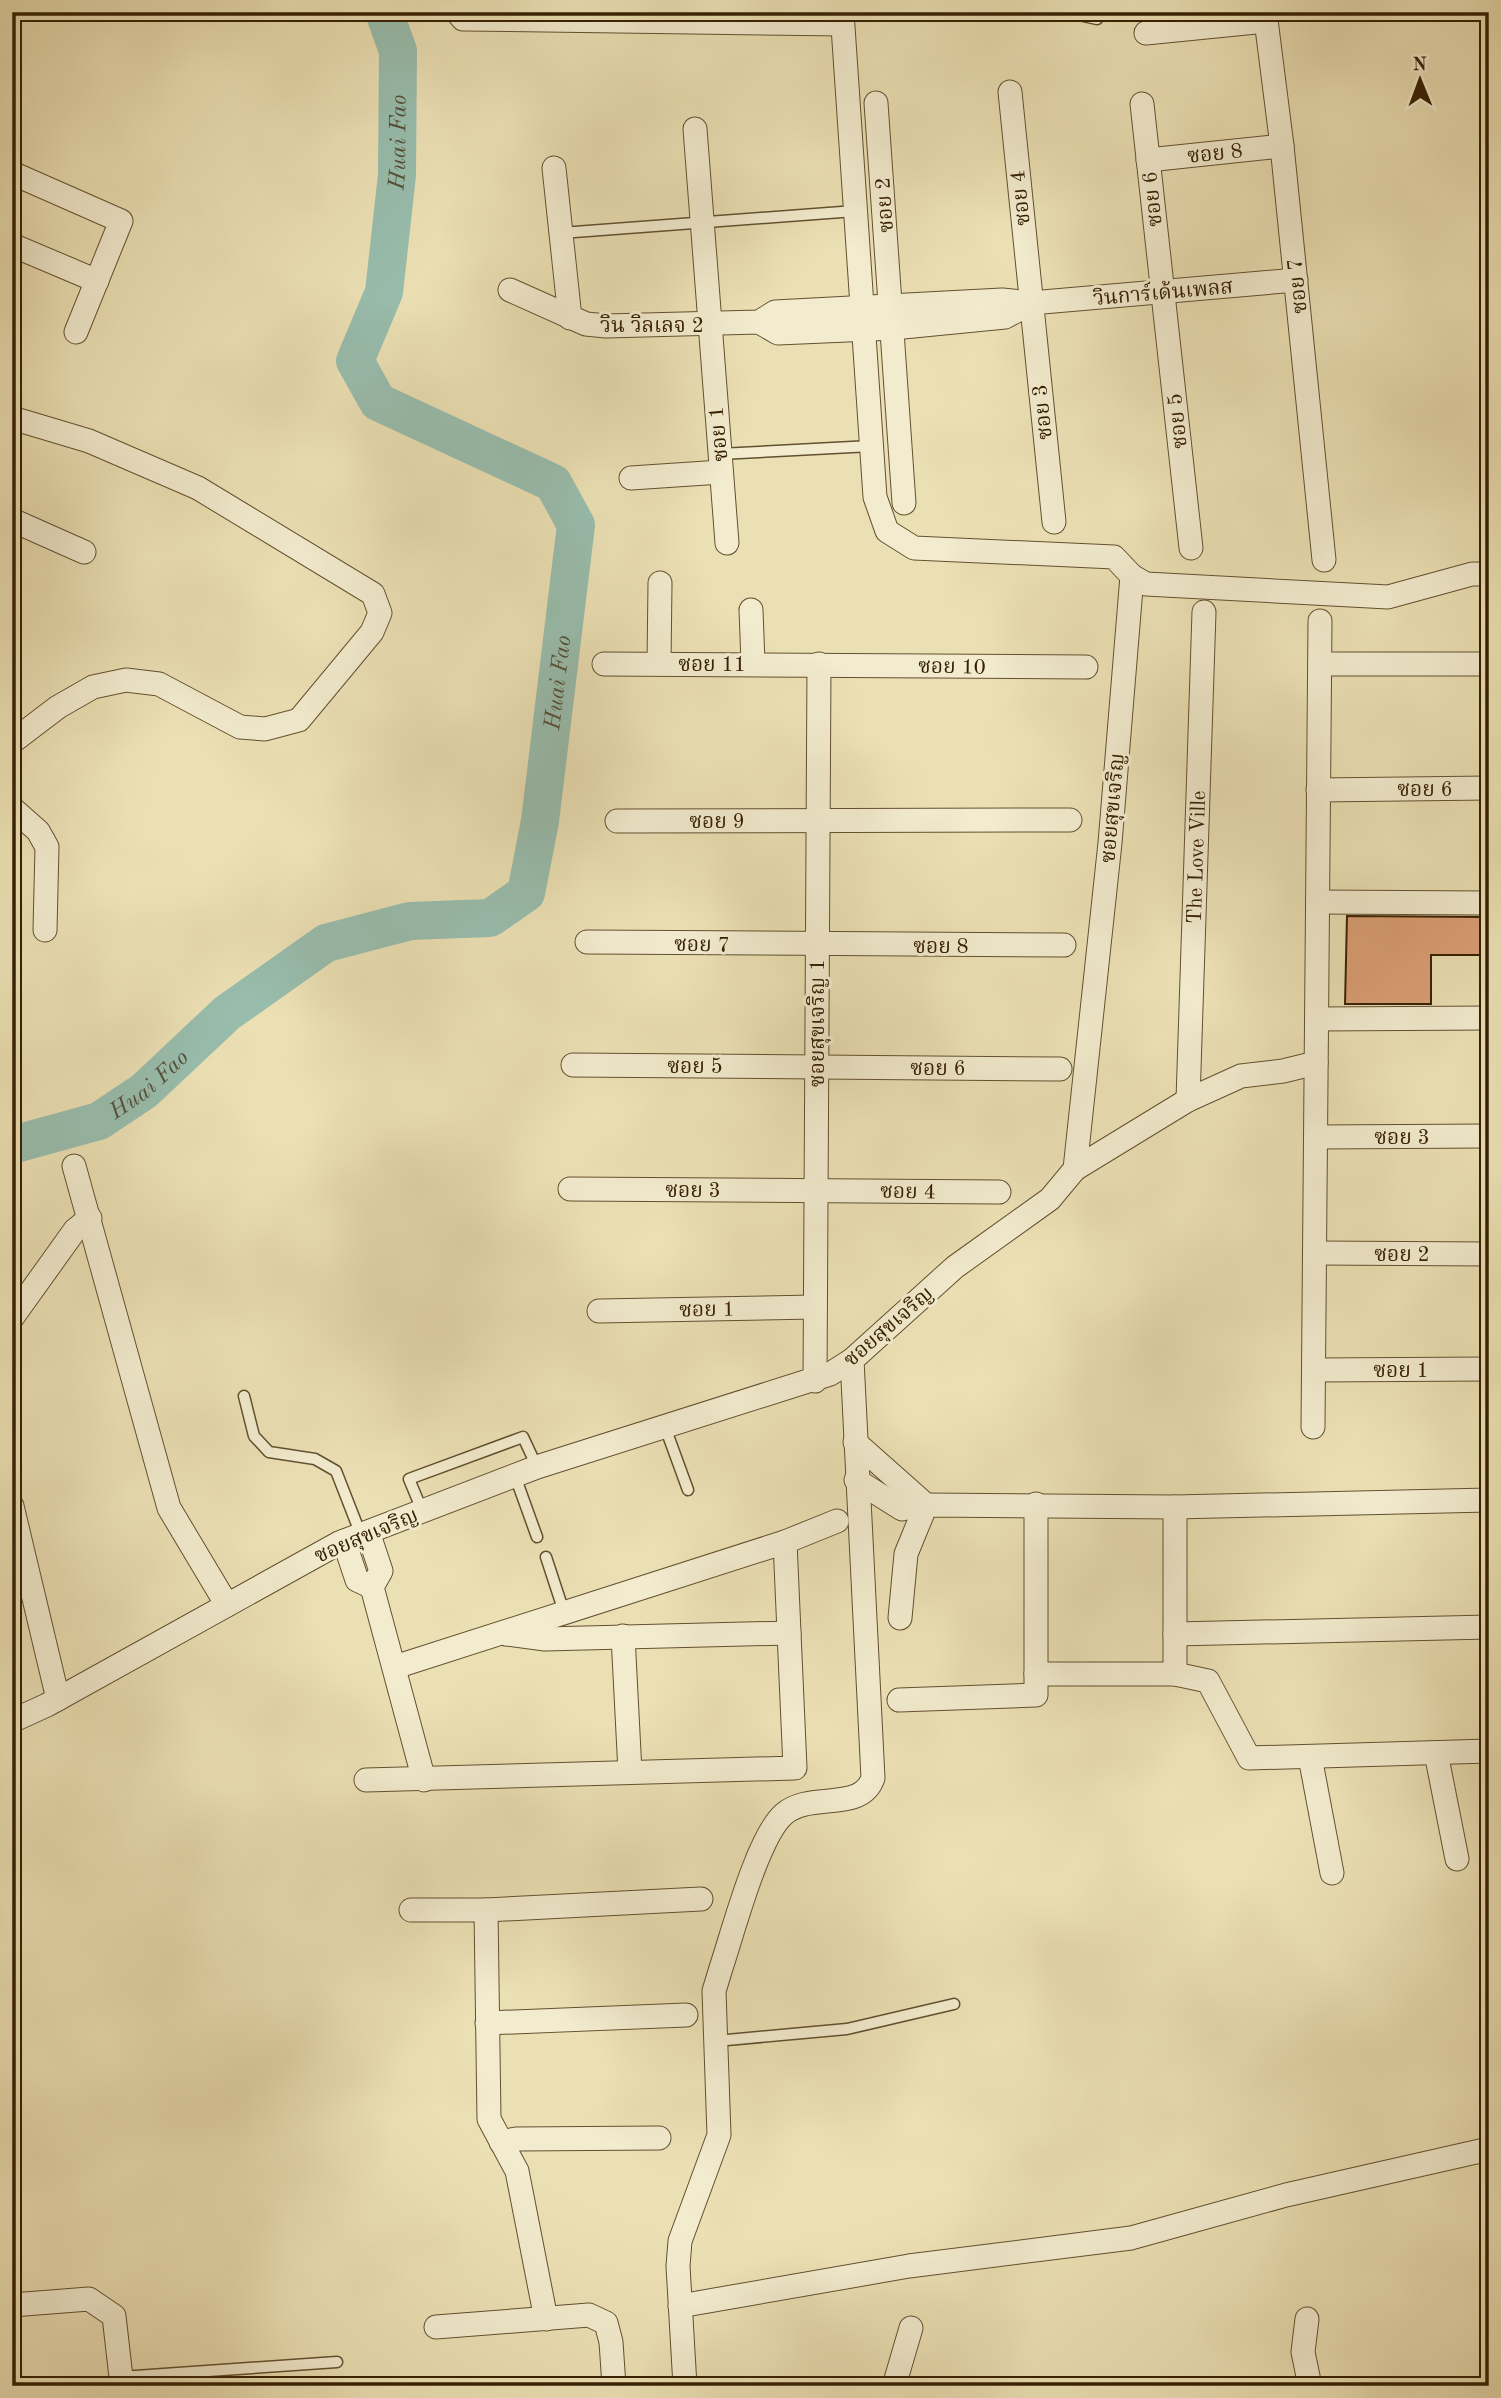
<svg xmlns="http://www.w3.org/2000/svg" width="1501" height="2398" font-family="'Old Standard TT','Noto Serif Thai',serif">
	<rect width="100%" height="100%" fill="#ebe0b4"/>
	<filter id="stains"><feTurbulence type="fractalNoise" baseFrequency=".00286" numOctaves="4"/><feColorMatrix values="0 0 0 0 .2 0 0 0 0 .09 0 0 0 0 .02 0 0 0 .5 -.17"/></filter>
	<radialGradient id="worn" r=".72"><stop offset=".6" stop-color="#630" stop-opacity="0"/><stop offset="1" stop-color="#630" stop-opacity=".3"/></radialGradient>
	<g fill="none" stroke-linecap="round" stroke-linejoin="round">
		<!-- river -->
		<path stroke="#98bdad" stroke-width="38" id="s1" d="M 12,1145 L 99,1121 L 144,1091 L 227,1013 L 326,943 L 410,921 L 490,918 L 526,893 L 540,821 L 576,525 L 553,483 L 378,402 L 355,361 L 384,292 L 397,175 L 398,51 L 384,12"/>
	</g>
	<!-- building -->
	<path fill="#db9e74" stroke="#362003" stroke-width="2" d="M 1347,916 L 1489,917 L 1489,955 L 1431,955 L 1431,1004 L 1345,1004 Z"/>
	<g fill="none" stroke-linecap="round" stroke-linejoin="round">
		<defs>
			<path id="lane" d="M 1065,12 L 1097,19
				M 561,233 L 855,211
				M 720,454 L 871,446
				M 244,1396 L 254,1436 L 269,1452 L 315,1459 L 336,1471 L 361,1535
				M 665,1427 L 688,1490
				M 515,1476 L 537,1537
				M 422,1510 L 409,1479 L 523,1437 L 537,1467
				M 546,1557 L 564,1612
				M 716,2041 L 847,2029 L 954,2004
				M 121,2377 L 337,2362"/>
			<g id="street">
				<path d="M 457,12 L 463,19 L 842,24"/>
				<path d="M 842,12 L 875,497 L 887,531 L 914,548 L 1114,557 L 1132,576 L 1146,584 L 1388,597 L 1472,574 L 1489,574"/>
				<path d="M 1265,12 L 1282,146 L 1324,560"/>
				<path d="M 1146,33 L 1266,21"/>
				<path d="M 1010,92 L 1054,522"/>
				<path d="M 876,103 L 904,503"/>
				<path d="M 1142,104 L 1191,548"/>
				<path d="M 695,129 L 727,543"/>
				<path d="M 1148,160 L 1282,146"/>
				<path d="M 554,168 L 570,318"/>
				<path d="M 12,173 L 121,221 L 76,332"/>
				<path d="M 12,245 L 97,281"/>
				<path d="M 510,290 L 586,324 L 606,326 L 759,322 L 775,312 L 1002,300 L 1031,303 L 1005,317 L 893,328 L 778,333 L 759,322"/>
				<path d="M 1031,303 L 1296,280"/>
				<path d="M 12,418 L 89,441 L 198,488 L 373,594 L 380,613 L 372,632 L 299,720 L 265,729 L 240,727 L 159,684 L 126,680 L 93,687 L 58,707 L 12,742"/>
				<path d="M 631,478 L 721,472"/>
				<path d="M 12,520 L 84,552"/>
				<path d="M 751,610 L 753,663"/>
				<path d="M 604,664 L 1086,667"/>
				<path d="M 659,664 L 660,583"/>
				<path d="M 1320,664 L 1489,664"/>
				<path d="M 1318,790 L 1489,788"/>
				<path d="M 12,808 L 38,831 L 47,847 L 45,930"/>
				<path d="M 617,821 L 1070,820"/>
				<path d="M 1318,902 L 1489,903"/>
				<path d="M 587,942 L 1064,945"/>
				<path d="M 1317,1019 L 1489,1018"/>
				<path d="M 573,1065 L 1060,1069"/>
				<path id="s2" d="M 1188,1100 L 1204,612"/>
				<path d="M 1316,1137 L 1489,1136"/>
				<path d="M 74,1166 L 169,1508 L 227,1605"/>
				<path d="M 1075,1169 L 1188,1100 L 1241,1076 L 1283,1071 L 1316,1063"/>
				<path d="M 570,1189 L 999,1192"/>
				<path d="M 1315,1253 L 1489,1254"/>
				<path d="M 599,1311 L 815,1307"/>
				<path d="M 12,1318 L 75,1230 L 90,1218"/>
				<path d="M 1314,1370 L 1489,1369"/>
				<path d="M 815,1381 L 819,664"/>
				<path d="M 1313,1427 L 1320,621"/>
				<path d="M 855,1442 L 926,1505"/>
				<path d="M 856,1480 L 902,1509 L 926,1505"/>
				<path d="M 12,1506 L 58,1699"/>
				<path d="M 1175,1507 L 1175,1674"/>
				<path d="M 368,1532 L 381,1571 L 372,1587 L 424,1780"/>
				<path d="M 344,1541 L 357,1580 L 372,1587"/>
				<path d="M 900,1618 L 906,1554 L 926,1505 L 1175,1507 L 1489,1500"/>
				<path d="M 506,1634 L 545,1639 L 789,1633"/>
				<path d="M 1175,1634 L 1489,1627"/>
				<path d="M 623,1636 L 630,1772"/>
				<path d="M 395,1667 L 785,1542 L 837,1521"/>
				<path d="M 1036,1674 L 1175,1674 L 1208,1681 L 1249,1758 L 1489,1751"/>
				<path d="M 899,1700 L 1036,1695 L 1036,1504"/>
				<path d="M 12,1721 L 47,1705 L 339,1543 L 537,1467 L 830,1374 L 852,1360 L 955,1267 L 1050,1199 L 1075,1169 L 1110,843 L 1132,576"/>
				<path d="M 1436,1753 L 1457,1859"/>
				<path d="M 1310,1757 L 1332,1873"/>
				<path d="M 366,1780 L 795,1768 L 785,1542"/>
				<path d="M 411,1910 L 486,1910 L 701,1899"/>
				<path d="M 486,1910 L 489,2119 L 517,2171 L 546,2319"/>
				<path d="M 487,2023 L 686,2015"/>
				<path d="M 501,2142 L 516,2139 L 659,2138"/>
				<path d="M 12,2305 L 89,2299 L 114,2316 L 122,2386"/>
				<path d="M 680,2306 L 909,2266 L 1131,2238 L 1286,2195 L 1489,2149"/>
				<path d="M 1307,2319 L 1303,2352 L 1310,2386"/>
				<path d="M 436,2327 L 589,2315 L 606,2323 L 611,2342 L 614,2386"/>
				<path d="M 685,2386 L 678,2266 L 680,2241 L 719,2135 L 714,1991 L 721,1968 C 733,1932 758,1836 784,1814 C 810,1791 861,1813 873,1778 L 852,1360"/>
				<path d="M 894,2386 L 911,2328"/>
			</g>
		</defs>
		<!-- lane casing -->
		<use href="#lane" stroke="#63502f" stroke-width="13"/>
		<!-- street casing -->
		<use href="#street" stroke="#63502f" stroke-width="25"/>
		<!-- lane -->
		<use href="#lane" stroke="#f2ebce" stroke-width="10"/>
		<!-- street -->
		<use href="#street" stroke="#f2ebce" stroke-width="23"/>
	</g>
	<g text-anchor="middle" stroke-width="6" stroke-linejoin="round" paint-order="stroke">
		<!-- street labels -->
		<g font-size="21" fill="#362003" stroke="#f2ebce">
			<text transform="translate(1215 153) rotate(-6)" y="7">ซอย 8</text>
			<text transform="translate(1020 198) rotate(-96)" y="7">ซอย 4</text>
			<text transform="translate(1152 199) rotate(-96)" y="7">ซอย 6</text>
			<text transform="translate(884 205) rotate(-94)" y="7">ซอย 2</text>
			<text transform="translate(1297 286) rotate(-96)" y="7">ซอย 7</text>
			<text transform="translate(1163 292) rotate(-5)" y="7">วินการ์เด้นเพลส</text>
			<text x="652" y="332">วิน วิลเลจ 2</text>
			<text transform="translate(1042 412) rotate(-96)" y="7">ซอย 3</text>
			<text transform="translate(1177 421) rotate(-96)" y="7">ซอย 5</text>
			<text transform="translate(718 434) rotate(-95)" y="7">ซอย 1</text>
			<text x="712" y="671">ซอย 11</text>
			<text transform="translate(952 666) rotate(1)" y="7">ซอย 10</text>
			<text x="1425" y="796">ซอย 6</text>
			<text transform="translate(1112 808) rotate(-85)" y="7">ซอยสุขเจริญ</text>
			<text x="717" y="828">ซอย 9</text>
			<text dy="7" stroke="none"><textPath href="#s2" startOffset="243">The Love Ville</textPath></text>
			<text transform="translate(702 944) rotate(1)" y="7">ซอย 7</text>
			<text x="941" y="953">ซอย 8</text>
			<text transform="translate(817 1023) rotate(-90)" y="7">ซอยสุขเจริญ 1</text>
			<text x="695" y="1073">ซอย 5</text>
			<text x="938" y="1075">ซอย 6</text>
			<text x="1402" y="1144">ซอย 3</text>
			<text x="693" y="1197">ซอย 3</text>
			<text transform="translate(908 1191) rotate(1)" y="7">ซอย 4</text>
			<text x="1402" y="1261">ซอย 2</text>
			<text transform="translate(707 1309) rotate(-1)" y="7">ซอย 1</text>
			<text transform="translate(888 1326) rotate(-41)" y="7">ซอยสุขเจริญ</text>
			<text x="1401" y="1377">ซอย 1</text>
			<text transform="translate(366 1535) rotate(-23)" y="7">ซอยสุขเจริญ</text>
		</g>
		<!-- water labels -->
		<g font-size="23" font-style="italic" fill="#534f36" stroke="#f2ebce">
			<text dy="8" stroke="none"><textPath href="#s1" startOffset="1475">Huai Fao</textPath></text>
			<text dy="8" stroke="none"><textPath href="#s1" startOffset="803">Huai Fao</textPath></text>
			<text dy="8" stroke="none"><textPath href="#s1" startOffset="152">Huai Fao</textPath></text>
		</g>
	</g>
	<!-- margin -->
	<rect width="1501" height="2398" fill="none" stroke="#ebe0b4" stroke-width="42"/>
	<rect x="14" y="14" width="1473" height="2370" fill="none" stroke="#362003" stroke-width="3.5"/>
	<rect x="21" y="21" width="1459" height="2356" fill="none" stroke="#362003" stroke-width="2"/>
	<!-- north arrow -->
	<g transform="translate(1420 80) rotate(359)" stroke="#f2ebce" stroke-width="5" paint-order="stroke">
	<path d="M0-5L12 26L0 18L-12 26Z" fill="#362003"/>
	<text y="-10" font-size="19" font-weight="bold" text-anchor="middle" fill="#362003">N</text>
	</g>
	<rect width="100%" height="100%" filter="url(#stains)"/>
	<rect width="100%" height="100%" fill="url(#worn)"/>
</svg>
